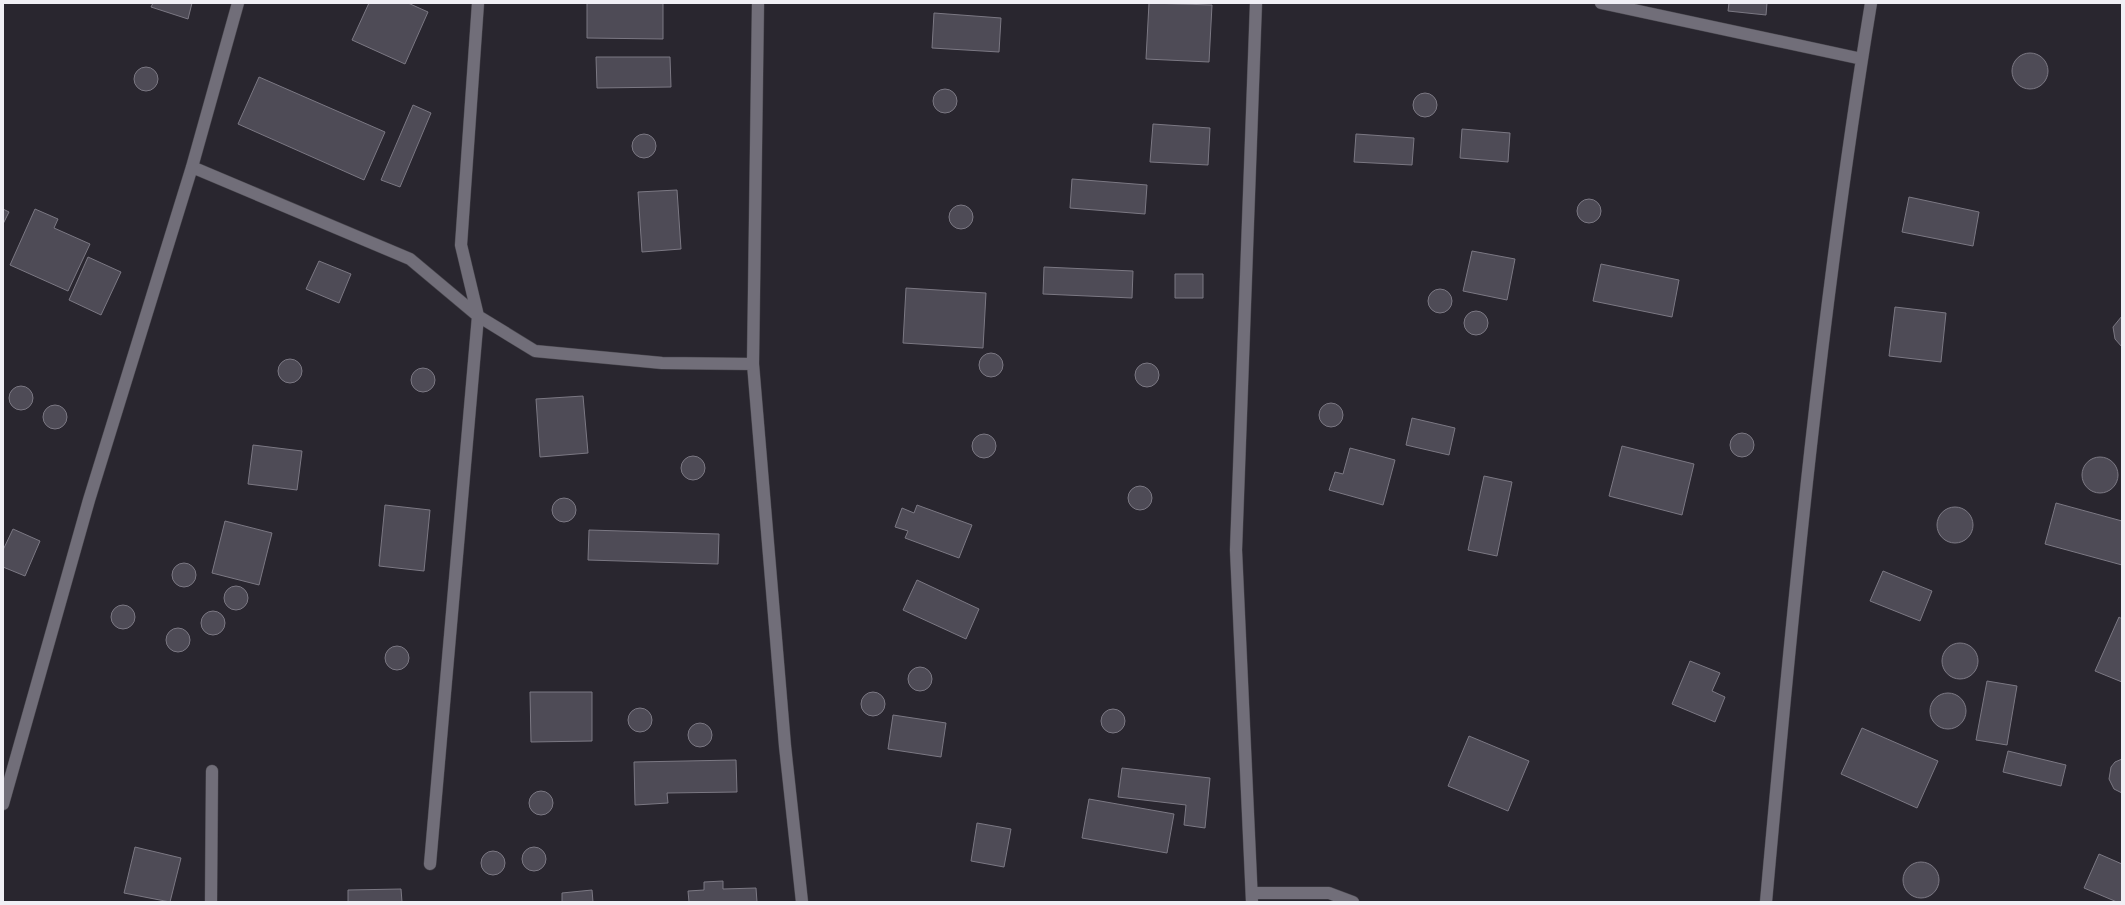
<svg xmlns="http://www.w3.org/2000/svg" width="2125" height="905" font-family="'Asap Condensed',sans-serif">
	<rect width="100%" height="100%" fill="#29262f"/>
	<!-- building -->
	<path fill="#4e4b56" stroke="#7b7883" d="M 153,3 L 192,3 L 188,19 L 151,7 Z
		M 369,3 L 408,3 L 428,12 L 405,64 L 352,40 Z
		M 587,3 L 663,3 L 663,39 L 587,38 Z
		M 1149,3 L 1212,5 L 1209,62 L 1146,59 Z
		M 1729,3 L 1767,3 L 1766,15 L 1728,11 Z
		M 934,13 L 1001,18 L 999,52 L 932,48 Z
		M2012 71a18 18 0 1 1 36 0a18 18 0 1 1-36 0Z
		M 596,57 L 670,57 L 671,87 L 597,88 Z
		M134 79a12 12 0 1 1 24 0a12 12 0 1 1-24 0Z
		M 259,77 L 385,132 L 364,180 L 238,124 Z
		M933 101a12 12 0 1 1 24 0a12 12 0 1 1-24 0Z
		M1413 105a12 12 0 1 1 24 0a12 12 0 1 1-24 0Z
		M 413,105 L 431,113 L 400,187 L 381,180 Z
		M 1153,124 L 1210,128 L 1208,165 L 1150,162 Z
		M 1462,129 L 1510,133 L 1508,162 L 1460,158 Z
		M 1356,134 L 1414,138 L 1412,165 L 1354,162 Z
		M632 146a12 12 0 1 1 24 0a12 12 0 1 1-24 0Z
		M 1072,179 L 1147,185 L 1145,214 L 1070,208 Z
		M 677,190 L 681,249 L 642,252 L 638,192 Z
		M 1909,197 L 1979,212 L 1973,246 L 1902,232 Z
		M1577 211a12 12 0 1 1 24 0a12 12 0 1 1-24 0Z
		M949 217a12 12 0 1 1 24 0a12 12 0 1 1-24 0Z
		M 3,209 L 9,212 L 3,224 Z
		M 35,209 L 58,219 L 54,228 L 90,244 L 68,291 L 10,265 Z
		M 1472,251 L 1515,259 L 1507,300 L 1463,291 Z
		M 88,257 L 121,272 L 101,315 L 69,300 Z
		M 319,261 L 351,274 L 339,303 L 306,289 Z
		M 1601,264 L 1679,280 L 1672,317 L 1593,301 Z
		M 1044,267 L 1133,271 L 1132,298 L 1043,294 Z
		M 1175,274 L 1203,274 L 1203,298 L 1175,298 Z
		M 906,288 L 986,293 L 983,348 L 903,343 Z
		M1428 301a12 12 0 1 1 24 0a12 12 0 1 1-24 0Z
		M 1895,307 L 1946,313 L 1941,362 L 1889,356 Z
		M1464 323a12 12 0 1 1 24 0a12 12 0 1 1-24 0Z
		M 2122,316 L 2122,347 L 2115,339 L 2113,327 Z
		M979 365a12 12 0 1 1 24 0a12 12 0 1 1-24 0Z
		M278 371a12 12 0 1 1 24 0a12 12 0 1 1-24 0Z
		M1135 375a12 12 0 1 1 24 0a12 12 0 1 1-24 0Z
		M411 380a12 12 0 1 1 24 0a12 12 0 1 1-24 0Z
		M9 398a12 12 0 1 1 24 0a12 12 0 1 1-24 0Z
		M 583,396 L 588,453 L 540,457 L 536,399 Z
		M1319 415a12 12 0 1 1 24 0a12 12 0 1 1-24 0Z
		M43 417a12 12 0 1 1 24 0a12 12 0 1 1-24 0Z
		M 1412,418 L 1455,428 L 1449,455 L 1406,445 Z
		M1730 445a12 12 0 1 1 24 0a12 12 0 1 1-24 0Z
		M972 446a12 12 0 1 1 24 0a12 12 0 1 1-24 0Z
		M 253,445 L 302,451 L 297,490 L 248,484 Z
		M 1622,446 L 1694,464 L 1682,515 L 1609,496 Z
		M 1350,448 L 1395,460 L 1383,505 L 1329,490 L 1335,472 L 1343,474 Z
		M681 468a12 12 0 1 1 24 0a12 12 0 1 1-24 0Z
		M2082 475a18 18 0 1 1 36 0a18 18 0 1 1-36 0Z
		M 1484,476 L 1512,482 L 1497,556 L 1468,550 Z
		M1128 498a12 12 0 1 1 24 0a12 12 0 1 1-24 0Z
		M552 510a12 12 0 1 1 24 0a12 12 0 1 1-24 0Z
		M 2056,503 L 2122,521 L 2122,565 L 2045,544 Z
		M 385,505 L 430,510 L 424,571 L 379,566 Z
		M 917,505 L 972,525 L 959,558 L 905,538 L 908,531 L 895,527 L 902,508 L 914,513 Z
		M1937 525a18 18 0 1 1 36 0a18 18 0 1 1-36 0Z
		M 225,521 L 272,533 L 259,585 L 212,573 Z
		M 13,529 L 40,541 L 25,576 L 3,567 L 3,550 Z
		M 589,530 L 719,534 L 718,564 L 588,560 Z
		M172 575a12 12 0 1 1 24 0a12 12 0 1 1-24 0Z
		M 1883,571 L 1932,591 L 1920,621 L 1870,601 Z
		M 917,580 L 979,609 L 966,639 L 903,610 Z
		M224 598a12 12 0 1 1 24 0a12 12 0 1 1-24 0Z
		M111 617a12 12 0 1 1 24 0a12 12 0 1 1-24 0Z
		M201 623a12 12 0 1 1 24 0a12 12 0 1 1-24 0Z
		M 2119,617 L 2122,619 L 2122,682 L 2095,671 Z
		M166 640a12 12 0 1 1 24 0a12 12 0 1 1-24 0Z
		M1942 661a18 18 0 1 1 36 0a18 18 0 1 1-36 0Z
		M385 658a12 12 0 1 1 24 0a12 12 0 1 1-24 0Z
		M 1690,661 L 1720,673 L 1712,691 L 1725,697 L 1715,722 L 1672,704 Z
		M908 679a12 12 0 1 1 24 0a12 12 0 1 1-24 0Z
		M 1987,681 L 2017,686 L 2007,745 L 1976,740 Z
		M 530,692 L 592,692 L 592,741 L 531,742 Z
		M861 704a12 12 0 1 1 24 0a12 12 0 1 1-24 0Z
		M1930 711a18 18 0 1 1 36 0a18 18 0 1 1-36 0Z
		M628 720a12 12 0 1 1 24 0a12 12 0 1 1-24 0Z
		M1101 721a12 12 0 1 1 24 0a12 12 0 1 1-24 0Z
		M 893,715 L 946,723 L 941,757 L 888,749 Z
		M688 735a12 12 0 1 1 24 0a12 12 0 1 1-24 0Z
		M 1862,728 L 1938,761 L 1917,808 L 1841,774 Z
		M 1469,736 L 1529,761 L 1508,811 L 1448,786 Z
		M 2008,751 L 2066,765 L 2061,786 L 2003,772 Z
		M 2122,759 L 2122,793 L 2114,789 L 2109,779 L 2111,767 L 2115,762 Z
		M 736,760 L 737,792 L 667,793 L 668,803 L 635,805 L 634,762 Z
		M 1122,768 L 1210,778 L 1205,828 L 1184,825 L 1186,805 L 1118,797 Z
		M529 803a12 12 0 1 1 24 0a12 12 0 1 1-24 0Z
		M 1089,799 L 1174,814 L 1167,853 L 1082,838 Z
		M 977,823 L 1011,829 L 1004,867 L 971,861 Z
		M 135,847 L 181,858 L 170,902 L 124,893 Z
		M522 859a12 12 0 1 1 24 0a12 12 0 1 1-24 0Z
		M481 863a12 12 0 1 1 24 0a12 12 0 1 1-24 0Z
		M 2099,854 L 2122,864 L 2122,902 L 2117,902 L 2084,888 Z
		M1903 880a18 18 0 1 1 36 0a18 18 0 1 1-36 0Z
		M 723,881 L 723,889 L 756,888 L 757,902 L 689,902 L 688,891 L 704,890 L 704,882 Z
		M 401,889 L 402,902 L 348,902 L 348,890 Z
		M 592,890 L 593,902 L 562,902 L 562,893 Z"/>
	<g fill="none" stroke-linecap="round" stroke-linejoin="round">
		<defs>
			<path id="street" d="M 758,3 L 753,364 L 785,746 L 802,902
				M 1601,3 L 1862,59
				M 192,167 L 410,259 L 478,316 L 535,351 L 662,363 L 753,364
				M 3,804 L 89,500 L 192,167 L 238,3
				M 430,864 L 478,316 L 461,245 L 478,3
				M 1253,893 L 1329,893 L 1353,902
				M 211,902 L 212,771
				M 1252,902 L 1236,550 L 1256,3
				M 1766,902 C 1793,602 1822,301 1871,3"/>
		</defs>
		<!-- street casing -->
		<use href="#street" stroke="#47454c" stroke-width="13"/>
		<!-- street -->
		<use href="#street" stroke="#716e79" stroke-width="12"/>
	</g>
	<!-- border -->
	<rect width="2125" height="905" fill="none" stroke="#f0eff5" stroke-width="8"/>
</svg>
